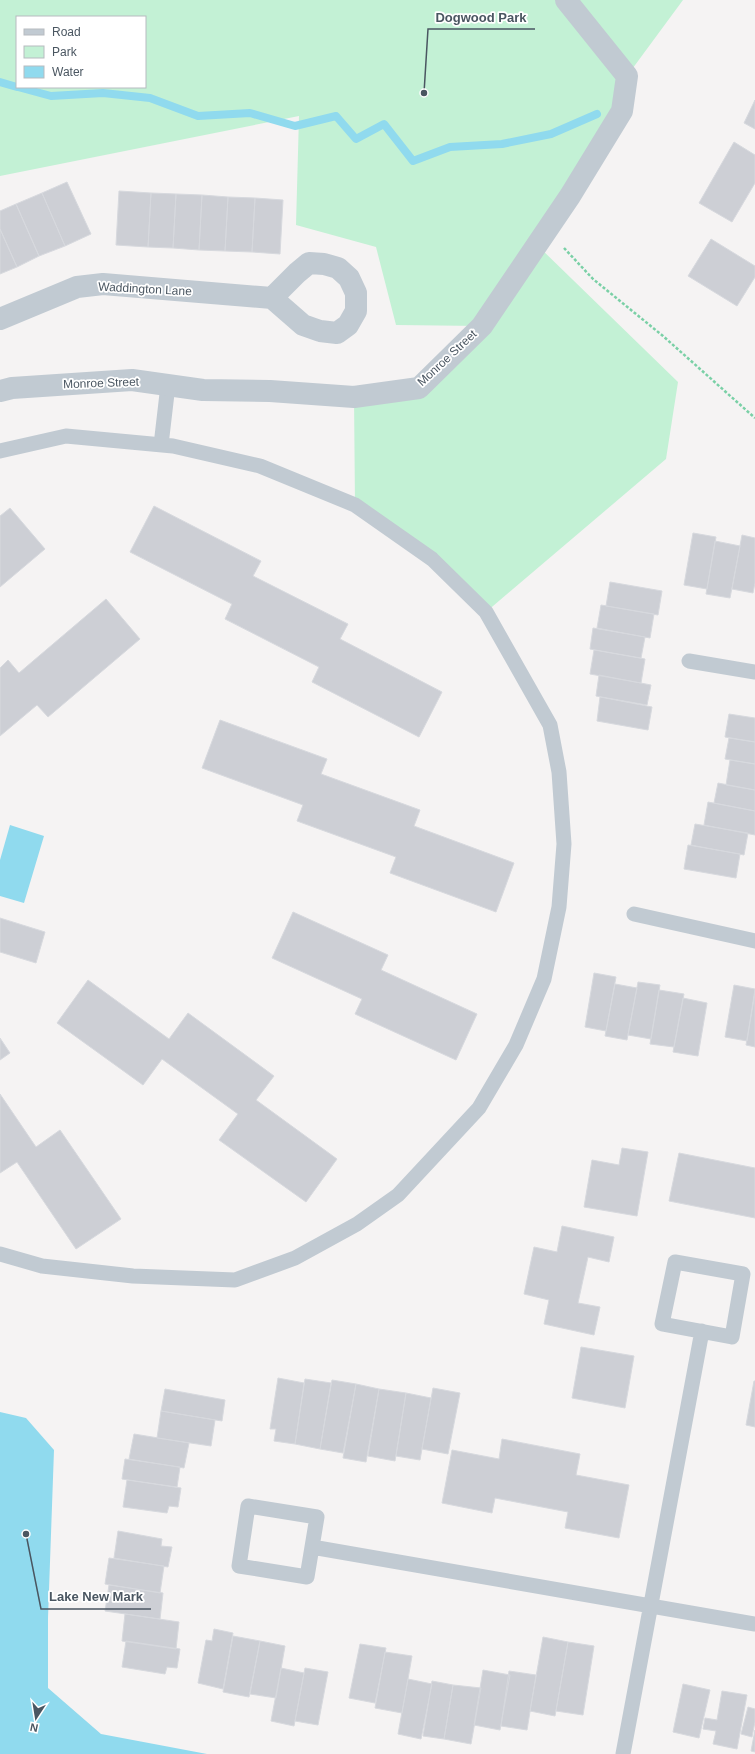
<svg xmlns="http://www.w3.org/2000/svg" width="755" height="1754" font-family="Helvetica,sans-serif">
	<rect width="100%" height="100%" fill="#f5f3f3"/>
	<!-- green -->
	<path fill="#c3f1d5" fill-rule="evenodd" d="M 0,0 L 683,0 L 627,76 L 622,111 L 537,245 L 678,382 L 666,459 L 486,612 L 355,505 L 354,397 L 419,388 L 481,326 L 396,325 L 376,247 L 296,225 L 299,116 L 0,176 ZM 17,17 L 145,17 L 145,87 L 17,87 Z"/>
	<!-- water -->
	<path fill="#90daee" d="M 10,825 L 44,836 L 24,903 L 0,896 L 0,860 Z
		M 0,1412 L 26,1418 L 54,1450 L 48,1618 L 48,1688 L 101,1734 L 207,1754 L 0,1754 Z"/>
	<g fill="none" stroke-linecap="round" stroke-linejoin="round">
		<!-- stream -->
		<path stroke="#90daee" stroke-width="8" d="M 0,82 L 17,87
			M 18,87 L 51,96 L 103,93 L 150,98 L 198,116 L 250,113 L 295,126 L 336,116 L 356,139 L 384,124 L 413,161 L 450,147 L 502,144 L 551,134 L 597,114"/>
	</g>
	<!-- building -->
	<path fill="#cdcfd5" stroke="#d7d9de" d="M 755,100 L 755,129 L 744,123 Z
		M 734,142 L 755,155 L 755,183 L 732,222 L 699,203 Z
		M 67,182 L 91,234 L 65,246 L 42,193 Z
		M 119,191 L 151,193 L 148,247 L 116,245 Z
		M 42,193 L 65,246 L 39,256 L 16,204 Z
		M 151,193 L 176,194 L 173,248 L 148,247 Z
		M 176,194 L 202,195 L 199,250 L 173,248 Z
		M 202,195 L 228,197 L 225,251 L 199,250 Z
		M 228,197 L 255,198 L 252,252 L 225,251 Z
		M 255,198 L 283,200 L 280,254 L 252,252 Z
		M 16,204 L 39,256 L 17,267 L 0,229 L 0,211 Z
		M 0,229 L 17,267 L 0,274 Z
		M 711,239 L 755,266 L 755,277 L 737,306 L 688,276 Z
		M 154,506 L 261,561 L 253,576 L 348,624 L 340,639 L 442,692 L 419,737 L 312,682 L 319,667 L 225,619 L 232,604 L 130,552 Z
		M 10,508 L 45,549 L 0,587 L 0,516 Z
		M 693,533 L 716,537 L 707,589 L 684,585 Z
		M 742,535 L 755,538 L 755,583 L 753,593 L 732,589 Z
		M 715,541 L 740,546 L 730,598 L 706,594 Z
		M 610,582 L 662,591 L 658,615 L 606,606 Z
		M 106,599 L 140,639 L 48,717 L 37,705 L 0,736 L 0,668 L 8,660 L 19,673 Z
		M 601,605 L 654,614 L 650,638 L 597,628 Z
		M 593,628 L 645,637 L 641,658 L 590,649 Z
		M 594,650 L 645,659 L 641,683 L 590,674 Z
		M 599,675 L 651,685 L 647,705 L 596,696 Z
		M 600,697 L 652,707 L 648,730 L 597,721 Z
		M 729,714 L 755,718 L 755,742 L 725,737 Z
		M 220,720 L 327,759 L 321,774 L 420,810 L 414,826 L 514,863 L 496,912 L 390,873 L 396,857 L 297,821 L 303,805 L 202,768 Z
		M 729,738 L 755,742 L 755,764 L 725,759 Z
		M 730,760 L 755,764 L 755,790 L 726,785 Z
		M 718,783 L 755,790 L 755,811 L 714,803 Z
		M 708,802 L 755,811 L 755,835 L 704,825 Z
		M 695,824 L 748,833 L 744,855 L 691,845 Z
		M 688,845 L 740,854 L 736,878 L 684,869 Z
		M 293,912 L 388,955 L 381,970 L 477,1014 L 456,1060 L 355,1014 L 362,999 L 272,958 Z
		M 0,918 L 45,932 L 36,963 L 0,952 Z
		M 594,973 L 616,977 L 606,1031 L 585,1027 Z
		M 88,980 L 169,1039 L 188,1013 L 274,1076 L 256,1100 L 337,1159 L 306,1202 L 219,1140 L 238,1114 L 162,1059 L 143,1085 L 57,1023 Z
		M 638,982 L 660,985 L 651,1039 L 628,1035 Z
		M 615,984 L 637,988 L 627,1040 L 605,1036 Z
		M 734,985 L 755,989 L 747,1041 L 725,1037 Z
		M 659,990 L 684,994 L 674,1047 L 650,1044 Z
		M 755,993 L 755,1047 L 746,1045 Z
		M 683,998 L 707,1003 L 698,1056 L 673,1052 Z
		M 0,1038 L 10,1053 L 0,1060 Z
		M 0,1094 L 36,1147 L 60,1130 L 121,1219 L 76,1249 L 17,1162 L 0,1173 Z
		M 622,1148 L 648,1152 L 637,1216 L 584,1207 L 592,1160 L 619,1165 Z
		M 679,1153 L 755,1168 L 755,1218 L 669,1201 Z
		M 562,1226 L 614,1237 L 609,1262 L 588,1257 L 578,1303 L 600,1307 L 594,1335 L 544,1324 L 549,1300 L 524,1294 L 534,1247 L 557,1252 Z
		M 581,1347 L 634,1356 L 625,1408 L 572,1398 Z
		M 278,1378 L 304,1383 L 295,1444 L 274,1441 L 276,1429 L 270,1429 Z
		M 305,1379 L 331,1383 L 320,1449 L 295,1444 Z
		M 332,1380 L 356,1384 L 343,1453 L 320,1449 Z
		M 754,1381 L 755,1381 L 755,1427 L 746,1425 Z
		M 356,1384 L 379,1389 L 366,1462 L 343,1458 Z
		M 433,1388 L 460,1393 L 448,1454 L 422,1449 Z
		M 165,1389 L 225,1400 L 222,1421 L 161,1411 Z
		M 379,1389 L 406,1393 L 395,1461 L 368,1456 Z
		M 406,1393 L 431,1398 L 420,1460 L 396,1456 Z
		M 161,1411 L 215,1420 L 211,1446 L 157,1438 Z
		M 134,1434 L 189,1443 L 184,1468 L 129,1459 Z
		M 502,1439 L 580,1454 L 576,1475 L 629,1485 L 619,1538 L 565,1528 L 568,1512 L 495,1498 L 492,1513 L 442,1503 L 452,1450 L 499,1459 Z
		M 125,1459 L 180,1467 L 177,1487 L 122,1479 Z
		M 127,1480 L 181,1488 L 178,1507 L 169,1506 L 167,1513 L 123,1507 Z
		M 118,1531 L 162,1539 L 161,1546 L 172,1547 L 168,1567 L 114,1558 Z
		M 109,1558 L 164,1566 L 160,1593 L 105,1584 Z
		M 109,1585 L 163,1593 L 160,1619 L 105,1611 Z
		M 125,1614 L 179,1622 L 176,1649 L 122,1641 Z
		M 214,1629 L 233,1633 L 223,1689 L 198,1683 L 206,1640 L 212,1641 Z
		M 233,1636 L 260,1641 L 249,1697 L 223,1692 Z
		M 543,1637 L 568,1642 L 555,1716 L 530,1711 Z
		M 126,1641 L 180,1649 L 177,1668 L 167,1667 L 165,1674 L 122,1667 Z
		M 260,1641 L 285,1646 L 276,1698 L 250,1694 Z
		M 568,1642 L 594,1646 L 583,1715 L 556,1711 Z
		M 360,1644 L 386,1648 L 375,1703 L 349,1698 Z
		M 385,1652 L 412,1656 L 402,1713 L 375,1708 Z
		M 281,1668 L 304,1673 L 294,1726 L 271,1721 Z
		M 305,1668 L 328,1672 L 318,1725 L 295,1721 Z
		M 483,1670 L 510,1675 L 500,1730 L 474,1725 Z
		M 509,1671 L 536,1675 L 527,1730 L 501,1726 Z
		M 408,1679 L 432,1684 L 421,1739 L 398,1734 Z
		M 432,1681 L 453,1685 L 444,1739 L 423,1736 Z
		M 683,1684 L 710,1690 L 699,1738 L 673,1732 Z
		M 453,1685 L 481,1688 L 471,1744 L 444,1739 Z
		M 722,1691 L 747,1695 L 737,1749 L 713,1744 L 716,1731 L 703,1729 L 705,1718 L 717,1720 Z
		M 748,1707 L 755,1709 L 755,1722 L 752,1737 L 741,1734 Z
		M 755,1730 L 755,1752 L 751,1751 Z"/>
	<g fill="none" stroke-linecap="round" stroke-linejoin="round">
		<!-- path -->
		<path stroke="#7ad0a6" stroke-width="2.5" stroke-dasharray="3 2" stroke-linecap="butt" d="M 564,248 L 593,279 L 663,336 L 755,418"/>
		<!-- lane -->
		<path stroke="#c1cad2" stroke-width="15" d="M 161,445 L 168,385
			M 0,451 L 66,436 L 173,446 L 260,466 L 355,505 L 432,559 L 486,612 L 550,725 L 559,772 L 564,844 L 559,907 L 544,979 L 516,1045 L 479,1108 L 398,1195 L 357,1224 L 295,1258 L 235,1280 L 133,1276 L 42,1266 L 0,1254
			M 689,661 L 755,672
			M 634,914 L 755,941
			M 675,1262 L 743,1274 L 732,1337 L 662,1324 Z
			M 248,1506 L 317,1517 L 307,1577 L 239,1566 Z
			M 312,1547 L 755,1624
			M 623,1754 L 702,1331"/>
		<!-- street -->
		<path stroke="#c1cad2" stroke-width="22" d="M 0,319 L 77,287 L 103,284 L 272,298 L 303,325 L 320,331 L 337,333 L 348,325 L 356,311 L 356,293 L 349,278 L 338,268 L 324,264 L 309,263 L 297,273 L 272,298
			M 0,391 L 12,388 L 132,380 L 203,390 L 270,391 L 354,397 L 419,388 L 482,326 L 570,196 L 622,111 L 627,76 L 566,0"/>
	</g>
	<g text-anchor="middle" stroke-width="3.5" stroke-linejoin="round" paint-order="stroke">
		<!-- street labels -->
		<g font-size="12" fill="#4a5661" stroke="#fff">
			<text transform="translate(145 289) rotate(3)" y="4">Waddington Lane</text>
			<text transform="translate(447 358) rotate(-43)" y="4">Monroe Street</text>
			<text transform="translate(101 383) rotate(-2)" y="4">Monroe Street</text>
		</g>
	</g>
	<!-- callouts -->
	<path fill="none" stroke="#4a5661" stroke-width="1.5" d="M424 93L428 29H535M26 1534L41 1609H151"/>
	<g fill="#4a5661" stroke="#fff" stroke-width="1.5">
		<circle cx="424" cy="93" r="4"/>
		<circle cx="26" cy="1534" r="4"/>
	</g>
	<g font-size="13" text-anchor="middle" font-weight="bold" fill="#4a5661" stroke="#fff" stroke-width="3.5" stroke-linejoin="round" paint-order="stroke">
		<text x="481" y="22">Dogwood Park</text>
		<text x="96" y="1601">Lake New Mark</text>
	</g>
	<!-- legend -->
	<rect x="16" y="16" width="130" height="72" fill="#ffffff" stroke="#b7bbc0"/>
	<rect x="24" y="29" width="20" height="6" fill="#c1cad2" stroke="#b7bbc0"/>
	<text x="52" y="36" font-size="12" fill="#4a5661">Road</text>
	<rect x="24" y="46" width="20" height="12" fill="#c3f1d5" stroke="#b7bbc0"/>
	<text x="52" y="56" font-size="12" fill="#4a5661">Park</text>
	<rect x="24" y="66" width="20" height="12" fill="#90daee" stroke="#b7bbc0"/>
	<text x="52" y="76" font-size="12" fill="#4a5661">Water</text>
	<!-- north arrow -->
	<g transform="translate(36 1718) rotate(192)" stroke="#ffffff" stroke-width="3" paint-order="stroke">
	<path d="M0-3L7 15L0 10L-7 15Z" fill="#4a5661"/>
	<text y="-6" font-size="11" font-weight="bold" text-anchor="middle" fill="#4a5661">N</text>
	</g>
</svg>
